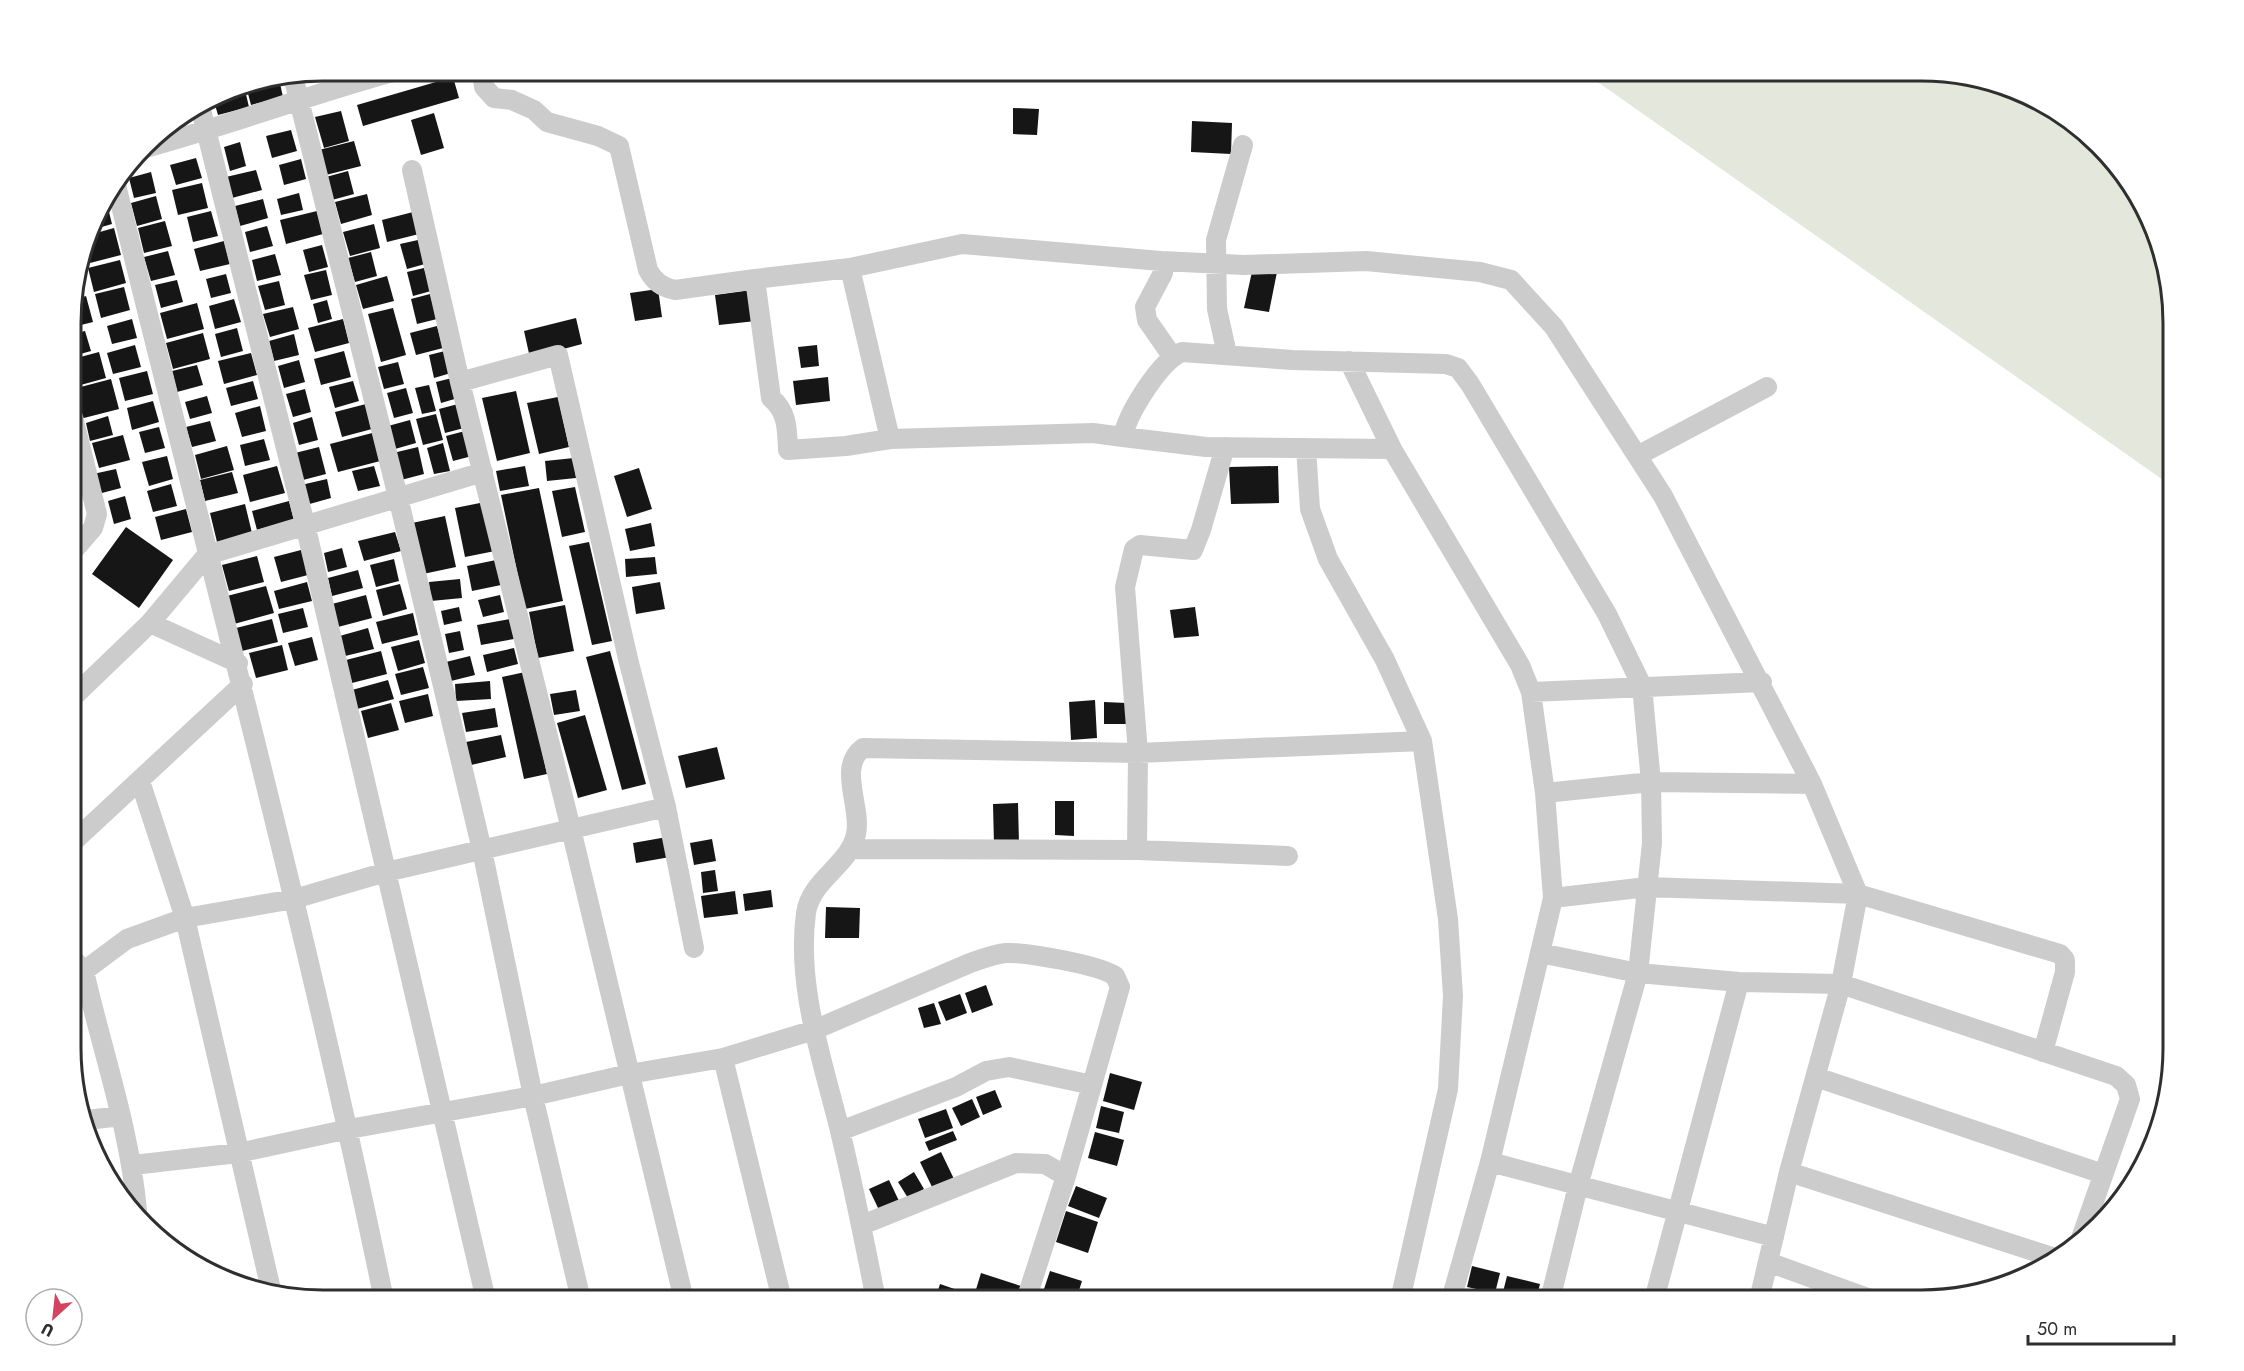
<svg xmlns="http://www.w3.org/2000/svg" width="2244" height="1371" font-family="Jost,sans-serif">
	<rect width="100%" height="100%" fill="#fff"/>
	<!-- green -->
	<path fill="#e4e8dc" d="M 1582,71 L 1922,71 L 1987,79 L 2048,104 L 2131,183 L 2160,241 L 2173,306 L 2173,487 Z"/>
	<!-- building -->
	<path fill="#161616" d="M 337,71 L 365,71 L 339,78 Z
		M 453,77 L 459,98 L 363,126 L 357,105 Z
		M 279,79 L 283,97 L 251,105 L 246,86 Z
		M 244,86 L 249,107 L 218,115 L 213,98 L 227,90 Z
		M 1013,108 L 1039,109 L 1037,135 L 1013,134 Z
		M 341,111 L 349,141 L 324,148 L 315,117 Z
		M 434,113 L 444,148 L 421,155 L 411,120 Z
		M 1192,121 L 1232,123 L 1231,154 L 1191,152 Z
		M 291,130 L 297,151 L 272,158 L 266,136 Z
		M 354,141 L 361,166 L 322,176 L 315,151 Z
		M 240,142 L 246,166 L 230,171 L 224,147 Z
		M 196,158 L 202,178 L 176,185 L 170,165 Z
		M 301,159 L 306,179 L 284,185 L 279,165 Z
		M 256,170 L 262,190 L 232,198 L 226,177 Z
		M 348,171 L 354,194 L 332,200 L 326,177 Z
		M 151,172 L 156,193 L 134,198 L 129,178 Z
		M 202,183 L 208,208 L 178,215 L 172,190 Z
		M 299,193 L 303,210 L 281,215 L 277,199 Z
		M 367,194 L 372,215 L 341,224 L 335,202 Z
		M 156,196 L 162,219 L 137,226 L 131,203 Z
		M 263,199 L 268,218 L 240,226 L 235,206 Z
		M 108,208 L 112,224 L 91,230 L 97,211 Z
		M 211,211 L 218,236 L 193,242 L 187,217 Z
		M 317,211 L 323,234 L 286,244 L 280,220 Z
		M 417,211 L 423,233 L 387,242 L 382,220 Z
		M 165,221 L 172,246 L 144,253 L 138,228 Z
		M 374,224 L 380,248 L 350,256 L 343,232 Z
		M 267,226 L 273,246 L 250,252 L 245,232 Z
		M 114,228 L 121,255 L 90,263 L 86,248 L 89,235 Z
		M 418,240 L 425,264 L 407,269 L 400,244 Z
		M 224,241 L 230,264 L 200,271 L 194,249 Z
		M 322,245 L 328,267 L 309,272 L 303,250 Z
		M 168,251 L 175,275 L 151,281 L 144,257 Z
		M 371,252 L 377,276 L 355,282 L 348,258 Z
		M 275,254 L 281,275 L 257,281 L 252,260 Z
		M 120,260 L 126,283 L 94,292 L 88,268 Z
		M 1253,267 L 1277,272 L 1269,312 L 1244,308 Z
		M 424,268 L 431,291 L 413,296 L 407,272 Z
		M 326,270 L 332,295 L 311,300 L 304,275 Z
		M 226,274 L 231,293 L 211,298 L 206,279 Z
		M 387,276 L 394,301 L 363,309 L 356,285 Z
		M 177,280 L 183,302 L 161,308 L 155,285 Z
		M 279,281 L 285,305 L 265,310 L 258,286 Z
		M 124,287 L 130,310 L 101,318 L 95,294 Z
		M 658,289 L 662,317 L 635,321 L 630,293 Z
		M 752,290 L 756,321 L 719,325 L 715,295 Z
		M 430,294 L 437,319 L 417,324 L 411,299 Z
		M 86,296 L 93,322 L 73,327 L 73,300 Z
		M 234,299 L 241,322 L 215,329 L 209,306 Z
		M 327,300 L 332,319 L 318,323 L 313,304 Z
		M 197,303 L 204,329 L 167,339 L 160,313 Z
		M 293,307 L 299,329 L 270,337 L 263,314 Z
		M 393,308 L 406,355 L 381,362 L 368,314 Z
		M 576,318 L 582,344 L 530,358 L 524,331 Z
		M 132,319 L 137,338 L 112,344 L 107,326 Z
		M 343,319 L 349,343 L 315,352 L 308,328 Z
		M 437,326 L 443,348 L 416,355 L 410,333 Z
		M 237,328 L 243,351 L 221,357 L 215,334 Z
		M 85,331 L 91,351 L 73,356 L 73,334 Z
		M 203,333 L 210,359 L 173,369 L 166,343 Z
		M 294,334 L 299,355 L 274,361 L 269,341 Z
		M 135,345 L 141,367 L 113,374 L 107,353 Z
		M 817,345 L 819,366 L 801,368 L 798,347 Z
		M 344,351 L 351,377 L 321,385 L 314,359 Z
		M 445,351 L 451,373 L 434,378 L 429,355 Z
		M 99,352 L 106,378 L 77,386 L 73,359 Z
		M 251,353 L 257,375 L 224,384 L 218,361 Z
		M 299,360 L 305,382 L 284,388 L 278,366 Z
		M 398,362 L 404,384 L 384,389 L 378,367 Z
		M 197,365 L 203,385 L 177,392 L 172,371 Z
		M 147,371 L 153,394 L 125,401 L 119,378 Z
		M 828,377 L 830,401 L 796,405 L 793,381 Z
		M 452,378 L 458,398 L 441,403 L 436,382 Z
		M 111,379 L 119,409 L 80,419 L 73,389 Z
		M 253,381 L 258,399 L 231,406 L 226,388 Z
		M 353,381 L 359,401 L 335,408 L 329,387 Z
		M 429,385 L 436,411 L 422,414 L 415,388 Z
		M 406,388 L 413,413 L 394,418 L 387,393 Z
		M 305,389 L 311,412 L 293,417 L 286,394 Z
		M 516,391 L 530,453 L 497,461 L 482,398 Z
		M 207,396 L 212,413 L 190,419 L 185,402 Z
		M 558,397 L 569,447 L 539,454 L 527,403 Z
		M 153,401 L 159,422 L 132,430 L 127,408 Z
		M 366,404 L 372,429 L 342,437 L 335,412 Z
		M 458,404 L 464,428 L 445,433 L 439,409 Z
		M 260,406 L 266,431 L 242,437 L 235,413 Z
		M 436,414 L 443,440 L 423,445 L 416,419 Z
		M 108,416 L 113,435 L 90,441 L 86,423 Z
		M 312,417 L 318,440 L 299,445 L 293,423 Z
		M 410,420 L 416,443 L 395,449 L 388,426 Z
		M 210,421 L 216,441 L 192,447 L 186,427 Z
		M 159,427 L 165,448 L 145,453 L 139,432 Z
		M 465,431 L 472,456 L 453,461 L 446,436 Z
		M 376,432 L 384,460 L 338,472 L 330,444 Z
		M 123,435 L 130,460 L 99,468 L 92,443 Z
		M 264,439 L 270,460 L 245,466 L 240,445 Z
		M 443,443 L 450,471 L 434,474 L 427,448 Z
		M 227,446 L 234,470 L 201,479 L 195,455 Z
		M 319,447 L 326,474 L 303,480 L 295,453 Z
		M 418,447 L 424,474 L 401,480 L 393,453 Z
		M 167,456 L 173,479 L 149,486 L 142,462 Z
		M 574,458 L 576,478 L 547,481 L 545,461 Z
		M 277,466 L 285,493 L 250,502 L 243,475 Z
		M 374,466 L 380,486 L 358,491 L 352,471 Z
		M 525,466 L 529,486 L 500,491 L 496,471 Z
		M 1278,466 L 1279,503 L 1231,504 L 1229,467 Z
		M 639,468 L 652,509 L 627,517 L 614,476 Z
		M 116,469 L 121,488 L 98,494 L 93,474 Z
		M 232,472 L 238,493 L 205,501 L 200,480 Z
		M 327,479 L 331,498 L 306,505 L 301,485 Z
		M 171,484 L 177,506 L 153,512 L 147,491 Z
		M 575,487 L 585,532 L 562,537 L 552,491 Z
		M 539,488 L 563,601 L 525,609 L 501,495 Z
		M 125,496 L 131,519 L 114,524 L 108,501 Z
		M 289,501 L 294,520 L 257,530 L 252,511 Z
		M 485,502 L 495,551 L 465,557 L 455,508 Z
		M 245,504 L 252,533 L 217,542 L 210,513 Z
		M 186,509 L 192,532 L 161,540 L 155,517 Z
		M 445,516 L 456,567 L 423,574 L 412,523 Z
		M 651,523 L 655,546 L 630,551 L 625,529 Z
		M 126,527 L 173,560 L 139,608 L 92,574 Z
		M 395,532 L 401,551 L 364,561 L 358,541 Z
		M 589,542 L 612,641 L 592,645 L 569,546 Z
		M 342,548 L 347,567 L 328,572 L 324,553 Z
		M 301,550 L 308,575 L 281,582 L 274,557 Z
		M 257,556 L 264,582 L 229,591 L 222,565 Z
		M 655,557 L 657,574 L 626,577 L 625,559 Z
		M 394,559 L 399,581 L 376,587 L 370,565 Z
		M 496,560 L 501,585 L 472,591 L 467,566 Z
		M 358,570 L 363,588 L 332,596 L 328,578 Z
		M 460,579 L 462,598 L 431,601 L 429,582 Z
		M 307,582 L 312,601 L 279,609 L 274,591 Z
		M 660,582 L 665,609 L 636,614 L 632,587 Z
		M 400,584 L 407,609 L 383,616 L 376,590 Z
		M 266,586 L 274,613 L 234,624 L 227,596 Z
		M 366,595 L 372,618 L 338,627 L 332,604 Z
		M 500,595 L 504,612 L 483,617 L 478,600 Z
		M 565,605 L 574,651 L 538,658 L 529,612 Z
		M 459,607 L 462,621 L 444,625 L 441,611 Z
		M 1195,607 L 1199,636 L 1174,638 L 1170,610 Z
		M 303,608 L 308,627 L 283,633 L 278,614 Z
		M 413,613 L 418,635 L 382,644 L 376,622 Z
		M 272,619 L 278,642 L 242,651 L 236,628 Z
		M 510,619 L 514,639 L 481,645 L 477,625 Z
		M 368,628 L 374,649 L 341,657 L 336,637 Z
		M 460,631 L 464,650 L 449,653 L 445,634 Z
		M 312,637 L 318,660 L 295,666 L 288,643 Z
		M 419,640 L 425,663 L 398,671 L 391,647 Z
		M 282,645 L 288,670 L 256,678 L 249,653 Z
		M 514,648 L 518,664 L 487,672 L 483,655 Z
		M 381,651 L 387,674 L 352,683 L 346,660 Z
		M 610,651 L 646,784 L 622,790 L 586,657 Z
		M 470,656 L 475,675 L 451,681 L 446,662 Z
		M 423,667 L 429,688 L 401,695 L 395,674 Z
		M 525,672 L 547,774 L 524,779 L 502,677 Z
		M 388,680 L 394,699 L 357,709 L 352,690 Z
		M 490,681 L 491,699 L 456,701 L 455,684 Z
		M 576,690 L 580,711 L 554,715 L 550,694 Z
		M 428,694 L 433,716 L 405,723 L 399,701 Z
		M 1095,700 L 1097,738 L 1071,740 L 1069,702 Z
		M 1104,702 L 1127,703 L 1127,724 L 1104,724 Z
		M 391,703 L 399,730 L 368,738 L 361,711 Z
		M 495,708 L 498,727 L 466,732 L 462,713 Z
		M 585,715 L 607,790 L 578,798 L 557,723 Z
		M 501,735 L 506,757 L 471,765 L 466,742 Z
		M 717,747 L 725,779 L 686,788 L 678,756 Z
		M 1055,801 L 1074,801 L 1074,836 L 1055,835 Z
		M 1018,803 L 1019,844 L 994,845 L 993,804 Z
		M 667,837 L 670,857 L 636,863 L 633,843 Z
		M 712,839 L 716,861 L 694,865 L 690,843 Z
		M 715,870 L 718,891 L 703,893 L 701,872 Z
		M 771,890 L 773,907 L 745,911 L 743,894 Z
		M 735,891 L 738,914 L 704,918 L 701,896 Z
		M 826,907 L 860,908 L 859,938 L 825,938 Z
		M 986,985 L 993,1005 L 972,1013 L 965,993 Z
		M 960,994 L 967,1013 L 946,1021 L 938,1002 Z
		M 934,1003 L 941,1024 L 924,1028 L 918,1008 Z
		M 1110,1073 L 1142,1082 L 1134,1110 L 1103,1101 Z
		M 995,1090 L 1002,1107 L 983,1115 L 976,1097 Z
		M 972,1099 L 980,1117 L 961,1126 L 952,1108 Z
		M 1101,1106 L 1124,1112 L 1119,1133 L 1096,1128 Z
		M 946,1109 L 953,1128 L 925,1138 L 918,1119 Z
		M 953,1131 L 957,1140 L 929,1151 L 925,1142 Z
		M 1095,1132 L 1124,1140 L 1117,1166 L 1088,1158 Z
		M 941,1152 L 954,1179 L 933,1189 L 920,1162 Z
		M 914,1172 L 924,1189 L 908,1198 L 898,1182 Z
		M 889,1180 L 899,1201 L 879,1210 L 869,1189 Z
		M 1076,1186 L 1107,1198 L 1099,1218 L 1068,1206 Z
		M 1066,1211 L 1098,1222 L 1088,1253 L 1056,1242 Z
		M 1472,1266 L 1500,1273 L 1495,1293 L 1467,1287 Z
		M 1050,1271 L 1082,1281 L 1076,1300 L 1059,1300 L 1042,1295 Z
		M 981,1273 L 1021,1286 L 1017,1300 L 987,1300 L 974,1296 Z
		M 1507,1276 L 1540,1284 L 1536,1300 L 1501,1300 Z
		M 940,1284 L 972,1295 L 970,1300 L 935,1300 Z
		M 1466,1290 L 1495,1300 L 1462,1300 Z"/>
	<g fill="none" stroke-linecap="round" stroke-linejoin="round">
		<!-- minor -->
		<path stroke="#ccc" stroke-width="20" d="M 482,71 L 484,87 L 494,98 L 512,100 L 534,110 L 547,122 L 598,136 L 619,146 L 648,270 C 654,281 661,287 675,290 L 755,279 L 771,398 C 788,412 787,430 788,450 L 846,446 L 890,439
			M 293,76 L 398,497 L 482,850 L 533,1096 L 581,1300
			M 200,106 L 305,524 L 486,1300
			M 145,148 C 230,125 311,94 396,71
			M 412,170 L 460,382 L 571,829 L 684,1300
			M 116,185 C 207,557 307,926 384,1300
			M 1161,261 L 1244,265 L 1366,261 L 1480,272 L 1511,280 L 1554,327 L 1663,496 L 1812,784 L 1858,894 L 1841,984 L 1789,1172 L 1759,1300
			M 850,268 L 890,439 L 1093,433 L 1123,437 C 1127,414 1160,361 1182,352 L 1292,360 L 1446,364 L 1458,368 L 1470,384 L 1607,614 L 1642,686 L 1651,782 L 1652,843 L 1638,973 L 1578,1186 L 1550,1300
			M 755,279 L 850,268 L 962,244 L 1161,261 L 1163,273 L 1145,307 L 1147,320 L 1172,356
			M 1227,354 L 1217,309 L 1216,240 L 1243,145
			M 1349,361 L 1392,449 L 1520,665 L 1531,692 L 1545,793 L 1651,782 L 1812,784
			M 460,382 L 558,355 L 629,663 L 666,807 L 694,948
			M 73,417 L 97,514 L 93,528 L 73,551
			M 1123,437 L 1206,447 L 1392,449
			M 1306,448 L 1310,509 L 1328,559 L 1385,660 L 1422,741 L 1448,919 L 1453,996 L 1448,1089 L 1400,1300
			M 1639,455 L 1767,387
			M 150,623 L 238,663
			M 1531,692 L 1762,682
			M 73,697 L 150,623 L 207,555 L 483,472
			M 140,781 L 185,918 L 272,1294
			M 73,842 L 243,684
			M 851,849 L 1137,850 L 1138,753 L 1125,587 L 1134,549 L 1140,545 L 1193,550 L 1201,530 L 1225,447
			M 1137,850 L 1288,856
			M 1553,898 L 1647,887 L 1858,894 L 2060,954 L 2065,960 L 2065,972 L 2043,1052
			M 1540,953 L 1553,898 L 1545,793
			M 73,959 L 84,971 C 102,1051 130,1129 137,1211
			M 73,983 L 84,971 L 127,939 L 185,918 L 294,899 L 386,872 L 666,807
			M 723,1058 L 782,1300
			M 1816,1077 L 2103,1174
			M 87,1120 L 121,1116
			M 840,1131 L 956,1087 L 986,1071 L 1009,1067 L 1092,1085
			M 1490,1162 L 1774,1237
			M 133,1165 L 238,1153 L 349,1129 L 533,1096 L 629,1074 L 723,1058 L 814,1030 L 970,963 C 982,959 994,954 1006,953 C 1027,952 1099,965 1115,976 L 1120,987 L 1066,1176 L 1026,1300
			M 1789,1172 L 2058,1259
			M 862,1225 L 1016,1163 L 1045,1164 L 1066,1176
			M 1768,1262 L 1873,1300
			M 876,1300 C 865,1244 854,1188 840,1131 C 823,1061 796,987 806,913 C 811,879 850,865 856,834 C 862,807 837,767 863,748 L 1138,753 L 1422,741
			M 1451,1300 L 1490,1162 L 1540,953 L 1638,973 L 1739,982 L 1841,984 L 2116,1076 L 2126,1085 L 2130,1099 L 2080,1241
			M 1654,1300 L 1739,982"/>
	</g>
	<!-- crop -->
	<path d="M0 0H2244V1371H0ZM323 81H1921A242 242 0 0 1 2163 323V1048A242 242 0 0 1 1921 1290H323A242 242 0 0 1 81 1048V323A242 242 0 0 1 323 81Z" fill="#fff" fill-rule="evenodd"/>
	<path fill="none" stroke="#2f2f2f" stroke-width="3" d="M323 81H1921A242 242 0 0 1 2163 323V1048A242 242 0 0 1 1921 1290H323A242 242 0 0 1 81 1048V323A242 242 0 0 1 323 81Z"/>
	<!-- north arrow -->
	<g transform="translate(54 1317) rotate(207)"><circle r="28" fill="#ffffff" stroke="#acacac" stroke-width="1.5"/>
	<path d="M0-4.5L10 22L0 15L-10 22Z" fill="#d44460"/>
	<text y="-9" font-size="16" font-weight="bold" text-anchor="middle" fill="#2f2f2f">U</text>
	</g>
	<!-- scale -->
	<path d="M2028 1335v9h146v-9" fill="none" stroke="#2f2f2f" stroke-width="3"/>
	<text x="2037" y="1335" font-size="18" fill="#2f2f2f" stroke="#ffffff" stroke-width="4.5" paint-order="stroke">50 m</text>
</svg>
